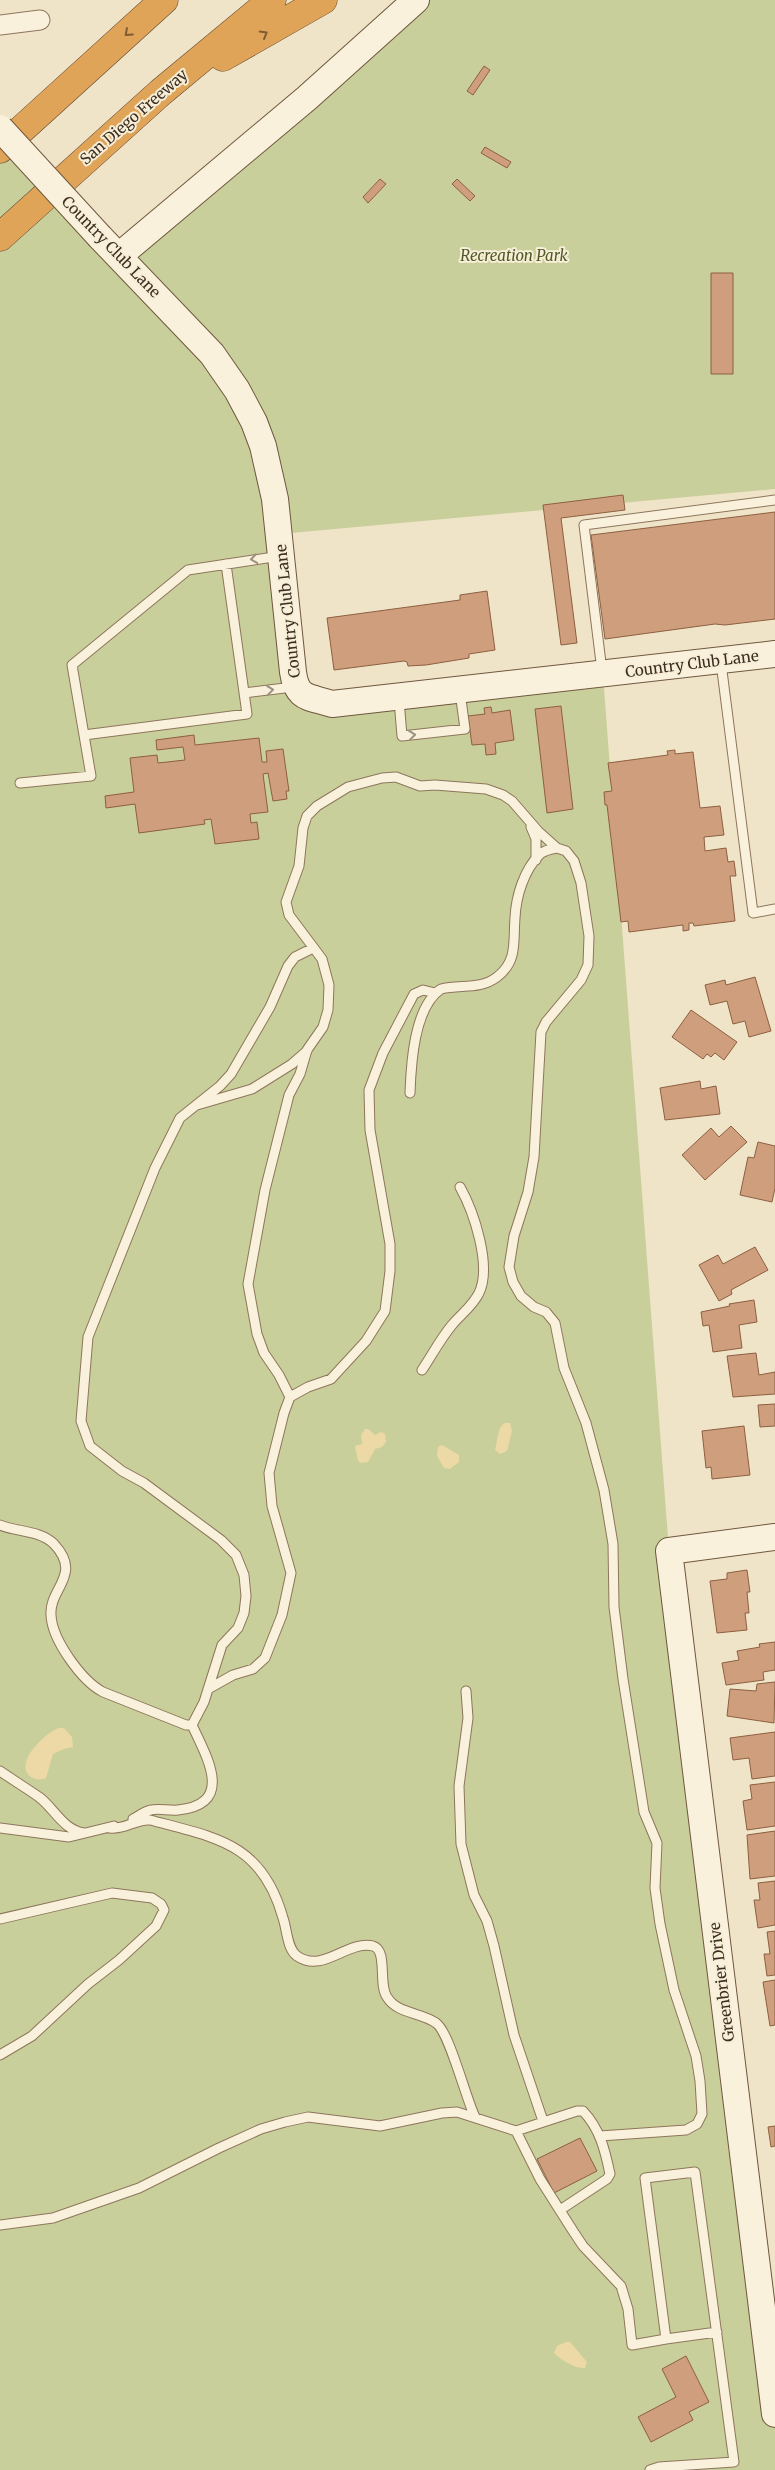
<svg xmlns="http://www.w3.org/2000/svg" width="775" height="2470" font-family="Merriweather,serif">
	<rect width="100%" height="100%" fill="#f0e4c8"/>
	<!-- green -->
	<path fill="#c9cf9b" d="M 419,0 L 775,0 L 775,489 L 280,534 L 308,695 L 603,675 L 669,1551 L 775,2410 L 775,2470 L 0,2470 L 0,146 L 126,245 Z"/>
	<!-- sand -->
	<path fill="#ecd9a5" d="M 505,1423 L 510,1423 L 512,1431 L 507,1451 L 500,1454 L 495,1450 C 498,1441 497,1427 505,1423 Z
		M 365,1429 L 368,1429 L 375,1435 L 381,1432 L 385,1434 L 386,1442 L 382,1447 L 375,1449 L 368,1462 L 361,1463 L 358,1461 L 355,1446 L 362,1444 L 361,1435 Z
		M 442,1445 L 459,1455 L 459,1462 L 450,1469 L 444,1468 L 437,1456 L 438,1447 Z
		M 59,1728 L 64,1728 L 72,1737 L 73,1747 L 64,1749 L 53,1754 L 46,1778 C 40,1780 36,1780 31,1777 C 12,1764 46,1732 59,1728 Z
		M 566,2342 L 570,2342 L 587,2362 L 585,2368 C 576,2369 561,2360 554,2353 L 557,2346 Z"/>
	<!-- building -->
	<path fill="#cf9f7d" stroke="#8d5f41" d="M 484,66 L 490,70 L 473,95 L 467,91 Z
		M 485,147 L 511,162 L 507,168 L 481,153 Z
		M 380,179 L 386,184 L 368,203 L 363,197 Z
		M 457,179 L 475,196 L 470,201 L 452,184 Z
		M 711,273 L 733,273 L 733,374 L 711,374 Z
		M 623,495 L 625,510 L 561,518 L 577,643 L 561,645 L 543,505 Z
		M 775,512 L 775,619 L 725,625 L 715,624 L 605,639 L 591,535 Z
		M 487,591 L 495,650 L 469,654 L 469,658 L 426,665 L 408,666 L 407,662 L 404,661 L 334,670 L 327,618 L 460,600 L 460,595 Z
		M 561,706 L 573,809 L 547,813 L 535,709 Z
		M 491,707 L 492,713 L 510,710 L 514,740 L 495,743 L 496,754 L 486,755 L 485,744 L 472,745 L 468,716 L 485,714 L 484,708 Z
		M 194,735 L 195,745 L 259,738 L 262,762 L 267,762 L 266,751 L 283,749 L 289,791 L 286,791 L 287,799 L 273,801 L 268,773 L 263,774 L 268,812 L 250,814 L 251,823 L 257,822 L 259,839 L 215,844 L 211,819 L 204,820 L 205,824 L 139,833 L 135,804 L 106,808 L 105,796 L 134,792 L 130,758 L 157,755 L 158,763 L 185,760 L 183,747 L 157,750 L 156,740 Z
		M 675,750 L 675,754 L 693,752 L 700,808 L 720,806 L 724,835 L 704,837 L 705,851 L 726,848 L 728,862 L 734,861 L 736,876 L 730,876 L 735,921 L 694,926 L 693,923 L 689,923 L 689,930 L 683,931 L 683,925 L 629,932 L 628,921 L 621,922 L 607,805 L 605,805 L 604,792 L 612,791 L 608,763 L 668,755 L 667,751 Z
		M 755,977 L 771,1031 L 749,1037 L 745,1021 L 733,1024 L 727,1001 L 710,1005 L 705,985 L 725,980 L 726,985 Z
		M 691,1010 L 737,1042 L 724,1060 L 715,1053 L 711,1057 L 707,1054 L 703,1059 L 672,1037 Z
		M 700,1081 L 701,1089 L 716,1086 L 720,1114 L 665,1120 L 660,1088 Z
		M 731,1126 L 747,1142 L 705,1180 L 682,1155 L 711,1128 L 719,1137 Z
		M 758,1142 L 775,1146 L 775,1188 L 772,1202 L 740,1195 L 748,1157 L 754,1158 Z
		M 755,1247 L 768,1270 L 731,1290 L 732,1294 L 719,1301 L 699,1265 L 718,1255 L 723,1264 Z
		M 754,1300 L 757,1322 L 739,1325 L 742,1348 L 713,1352 L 709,1325 L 703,1326 L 701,1312 L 730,1306 L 729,1304 Z
		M 756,1353 L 759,1375 L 775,1372 L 775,1394 L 733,1397 L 727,1356 Z
		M 775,1404 L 775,1426 L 760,1427 L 758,1405 Z
		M 744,1426 L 750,1475 L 712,1479 L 711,1467 L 706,1468 L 702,1431 Z
		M 747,1570 L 750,1592 L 747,1592 L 749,1613 L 745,1613 L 747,1630 L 717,1633 L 710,1581 L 727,1579 L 727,1573 Z
		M 775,1642 L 775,1670 L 763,1672 L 764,1680 L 726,1685 L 722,1663 L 739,1660 L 737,1651 L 760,1647 L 759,1644 Z
		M 775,1682 L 774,1723 L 727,1716 L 730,1689 L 756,1691 L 757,1684 Z
		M 775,1732 L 775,1776 L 752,1779 L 749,1758 L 733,1760 L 730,1738 Z
		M 775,1782 L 775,1826 L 747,1830 L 743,1801 L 752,1799 L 750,1785 Z
		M 775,1831 L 775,1876 L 750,1879 L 747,1835 Z
		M 775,1881 L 775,1925 L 758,1928 L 754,1900 L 760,1900 L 758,1883 Z
		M 775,1931 L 775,1975 L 767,1976 L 764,1954 L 770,1954 L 767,1932 Z
		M 775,1980 L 775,2025 L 770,2026 L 763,1982 Z
		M 775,2126 L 775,2146 L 771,2147 L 768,2127 Z
		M 580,2138 L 597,2171 L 554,2193 L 537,2159 Z
		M 686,2356 L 709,2402 L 689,2412 L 693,2420 L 651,2442 L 638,2417 L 676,2397 L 662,2369 Z"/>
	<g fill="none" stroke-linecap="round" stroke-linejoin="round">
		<defs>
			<path id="lane" d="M 721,663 L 753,913 L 775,909
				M 602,671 L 584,525 L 775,500
				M 244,693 L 293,687
				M 399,700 L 402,736 L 465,729 L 460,692
				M 84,735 L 247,714 L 226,564
				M 20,783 L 91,776 L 72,665 L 188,570 L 280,556
				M 531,827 L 536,839 L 536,860
				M 410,1093 C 411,1064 414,1007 441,989 C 460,984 480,990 497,977 C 518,961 513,941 515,918 C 516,896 524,870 540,854 C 545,850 551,849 557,848
				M 197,1105 L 252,1089 L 292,1064 L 307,1051
				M 422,1370 C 432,1355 441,1338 452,1325 C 461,1314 472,1307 479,1293 C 492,1266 474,1212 460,1187
				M 290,1397 L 279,1375 L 264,1353 L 257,1334 L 248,1284 L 265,1190 L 289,1095 L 300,1074 L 307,1050 L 323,1027 L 328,1010 L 329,985 L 322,959 L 289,915 L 286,902 L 299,866 L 303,828 L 307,816 L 317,806 L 348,787 L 382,778 L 396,777 L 420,786 L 435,785 L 486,789 L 503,795 L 512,801 L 538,831 L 557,848 L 566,851 L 574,861 L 581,883 L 589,936 L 588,965 L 581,980 L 546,1022 L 541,1032 L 534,1157 L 528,1192 L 514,1236 L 509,1267 L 513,1282 L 521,1296 L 534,1307 L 546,1312 L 555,1323 L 564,1368 L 586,1423 L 604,1490 L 613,1544 L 614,1607 L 623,1679 L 644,1812 L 657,1843 L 655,1888 L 660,1924 L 674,1990 L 696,2056 L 700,2081 L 702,2114 L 697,2124 L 686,2130 L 600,2136
				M 0,1525 C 17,1532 40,1530 54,1544 C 83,1575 49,1588 51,1615 C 52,1640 82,1681 103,1692 L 186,1725 L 192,1725
				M 208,1689 L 233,1675 L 253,1669 L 265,1658 L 282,1615 L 291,1573 L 272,1506 L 269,1473 L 284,1413 L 290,1397 L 308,1387 L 331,1379 L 366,1341 L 385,1311 L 390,1271 L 390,1244 L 370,1130 L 369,1090 L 383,1053 L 414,994 L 423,990 L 435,993
				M 466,1691 L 468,1718 L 459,1786 L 461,1844 L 474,1895 L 487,1921 L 494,1946 L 514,2035 L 543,2121
				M 192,1725 L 204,1702 L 222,1645 L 238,1628 L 244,1613 L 246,1596 L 244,1575 L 236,1555 L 221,1540 L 144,1483 L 122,1471 L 90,1446 L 81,1421 L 88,1337 L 155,1168 L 180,1118 L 220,1086 L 231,1074 L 270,1007 L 288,966 L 295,957 L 313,948
				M 0,1771 C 13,1780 26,1788 39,1797 C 54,1808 63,1830 84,1833
				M 133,1819 C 139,1816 145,1811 151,1810 C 159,1808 169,1811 178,1810 C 236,1804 206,1756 192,1725
				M 0,1828 L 69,1837 L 114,1826
				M 110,1828 C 125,1830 135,1819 150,1820 C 217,1838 262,1843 283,1918 C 287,1929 287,1949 297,1956 C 323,1974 347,1940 373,1946 C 388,1950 378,1985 387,1997 C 397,2014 421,2012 436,2023 C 449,2031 466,2099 475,2117
				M 0,1919 L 112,1893 L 152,1898 L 161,1904 L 164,1910 L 156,1926 L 119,1960 L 88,1984 L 32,2036 L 0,2055
				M 516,2131 L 577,2111 L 583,2111 C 600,2129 605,2150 610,2174 L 607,2179 L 560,2210
				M 0,2225 L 53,2218 L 139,2188 L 219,2148 L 261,2129 L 285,2122 L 308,2117 L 380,2126 L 442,2113 L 457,2112 L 516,2131 L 540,2179 L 573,2231 L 583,2246 L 621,2286 L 628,2309 L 632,2345 L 666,2339
				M 650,2470 L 659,2467 L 734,2462 L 695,2172 L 645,2178 L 666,2339 L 717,2332"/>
			<path id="street" d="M 0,25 L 40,20"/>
			<path id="secondary" d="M 100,237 L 212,354 L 237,390 L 254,422 L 263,446 L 275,499 L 293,672 C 297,700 308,696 332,704 L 775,654
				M 120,255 L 307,98 L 416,0
				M 775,1537 L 669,1551 L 775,2414"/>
			<path id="highway" d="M 223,57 L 323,0
				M 0,149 L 164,0
				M 0,237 L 161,92 L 272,0"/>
		</defs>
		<!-- lane casing -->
		<use href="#lane" stroke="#8d765c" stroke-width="11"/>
		<!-- street casing -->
		<use href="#street" stroke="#8d765c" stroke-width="21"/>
		<!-- secondary casing -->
		<use href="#secondary" stroke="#6f573f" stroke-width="28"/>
		<!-- highway casing -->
		<use href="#highway" stroke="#5b4430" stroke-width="29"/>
		<!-- lane -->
		<use href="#lane" stroke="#faf1dc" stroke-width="9"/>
		<!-- street -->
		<use href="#street" stroke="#faf1dc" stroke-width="19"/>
		<!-- secondary -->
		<use href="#secondary" stroke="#faf1dc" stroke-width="26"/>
		<!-- highway -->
		<use href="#highway" stroke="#e0a458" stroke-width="28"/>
		<defs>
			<path id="secondary-bridge" d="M 0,128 L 100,237"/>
		</defs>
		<!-- secondary-bridge casing -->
		<use href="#secondary-bridge" stroke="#6f573f" stroke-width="28" stroke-linecap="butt"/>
		<!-- secondary-bridge -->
		<use href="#secondary-bridge" stroke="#faf1dc" stroke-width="26"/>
	</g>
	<!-- one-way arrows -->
	<defs><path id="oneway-chevron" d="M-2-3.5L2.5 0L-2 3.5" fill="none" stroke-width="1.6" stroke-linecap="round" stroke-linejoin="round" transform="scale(1.25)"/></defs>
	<g stroke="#7e5d36">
		<use href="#oneway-chevron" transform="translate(128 33) rotate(138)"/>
		<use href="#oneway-chevron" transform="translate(264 34) rotate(-30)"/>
	</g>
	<g stroke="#9c907e">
		<use href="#oneway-chevron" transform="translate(254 559) rotate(171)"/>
		<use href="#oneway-chevron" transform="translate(270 690) rotate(-7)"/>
		<use href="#oneway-chevron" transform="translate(412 735) rotate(-6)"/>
	</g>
	<g text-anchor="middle" stroke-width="4" stroke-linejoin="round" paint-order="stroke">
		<!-- street labels -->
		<g font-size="15" fill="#3d2e20" stroke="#f7eed8">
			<text transform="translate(134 117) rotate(-41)" y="5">San Diego Freeway</text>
			<text transform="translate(111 247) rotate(46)" y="5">Country Club Lane</text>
			<text transform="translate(288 611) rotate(-96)" y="5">Country Club Lane</text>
			<text transform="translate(692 664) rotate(-7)" y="5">Country Club Lane</text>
			<text transform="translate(722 1982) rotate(-97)" y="5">Greenbrier Drive</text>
		</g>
		<!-- park labels -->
		<g font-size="15" font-style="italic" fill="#4d5a26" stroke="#f7eed8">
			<text x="514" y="261">Recreation Park</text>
		</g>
	</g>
</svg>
